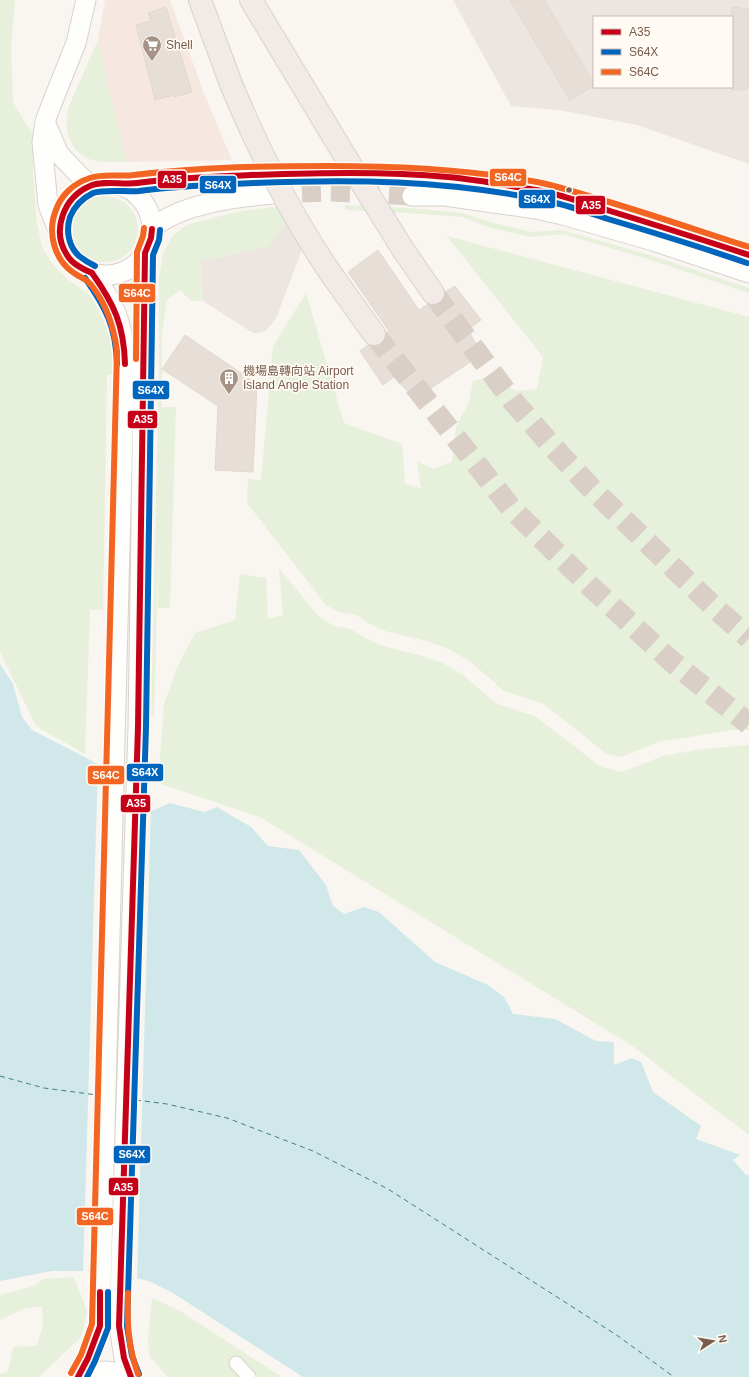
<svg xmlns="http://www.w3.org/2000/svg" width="749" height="1377" font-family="Arial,'Noto Sans TC',sans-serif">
	<rect width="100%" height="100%" fill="#f9f5f0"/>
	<!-- commercial -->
	<path fill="#f6e8e1" d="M 105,0 L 170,0 L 205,96 L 232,160 L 126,162 L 98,40 Z"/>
	<!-- industrial -->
	<path fill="#ede5e0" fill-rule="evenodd" d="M 453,0 L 749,0 L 749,164 L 637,125 L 559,110 L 511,106 ZM 594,17 L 732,17 L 732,87 L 594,87 Z
		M 289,218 L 309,231 L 277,316 L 272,324 L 265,331 L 259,333 L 253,333 L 203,301 L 201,261 L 250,251 Z"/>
	<!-- green -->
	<path fill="#e7f0db" d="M 0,0 L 15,0 L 11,46 L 13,102 L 26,124 L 33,132 L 33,172 L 37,223 L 42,247 L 53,265 L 67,279 L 90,295 L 98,309 L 106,327 L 111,342 L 114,375 L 107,375 L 103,610 L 90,610 L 85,754 L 36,726 L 0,652 Z
		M 98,40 L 126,162 C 115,162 103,163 92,160 C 68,152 63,128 69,106 Z
		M72 229a33 33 0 1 1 66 0a33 33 0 1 1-66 0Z
		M 294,204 L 289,219 L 269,247 L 201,261 L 203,301 L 191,301 L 180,290 L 167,300 L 162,333 L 162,407 L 176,407 L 170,608 L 158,608 L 159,523 L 154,717 L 151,717 L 159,372 L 159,279 L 163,254 L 171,238 L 186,225 L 236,212 Z
		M 345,205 L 409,208 L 463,213 L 493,223 L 533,232 L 562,230 L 653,256 L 749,288 L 749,293 L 651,260 L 563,234 L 532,237 L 491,228 L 462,217 L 409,213 L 345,210 Z
		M 447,236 L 749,317 L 749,730 L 732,730 L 658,742 L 621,757 L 607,754 L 542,703 L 504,691 L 472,663 L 449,649 L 426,641 L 385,631 L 370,624 L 357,615 L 339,612 L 326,605 L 247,503 L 248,479 L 261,480 L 273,346 L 306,293 L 344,423 L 402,444 L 405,484 L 421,488 L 417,461 L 433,469 L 452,462 L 456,427 L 469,402 L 473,381 L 489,377 L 517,391 L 537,389 L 543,357 Z
		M 279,568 L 319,617 L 334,626 L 351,629 L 363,637 L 380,645 L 422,656 L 443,663 L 463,675 L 497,704 L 535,716 L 601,767 L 622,772 L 663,756 L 703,749 L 749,745 L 749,1135 L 631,1045 L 260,817 L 158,783 L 164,704 L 177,668 L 195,633 L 235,620 L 240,574 L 266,578 L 268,619 L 283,615 Z
		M 74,1277 L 87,1311 L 81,1337 L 39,1377 L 0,1377 L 0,1374 L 8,1372 L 13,1347 L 37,1346 L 43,1325 L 42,1306 L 23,1309 L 0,1320 L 0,1295 L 34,1286 L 43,1279 Z
		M 152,1298 L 180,1311 L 282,1377 L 167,1377 L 156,1363 L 150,1357 L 148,1341 Z"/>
	<!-- water -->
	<path fill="#d0e8ea" d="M 0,664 L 13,684 L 22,717 L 32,730 L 98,764 L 145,814 L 170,803 L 204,812 L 217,807 L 251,827 L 268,846 L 299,850 L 326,885 L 333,906 L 344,914 L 364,907 L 379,912 L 435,962 L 488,985 L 504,997 L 513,1014 L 555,1019 L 596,1041 L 614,1042 L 614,1065 L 632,1058 L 641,1062 L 653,1092 L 701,1126 L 696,1139 L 740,1155 L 733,1160 L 746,1175 L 749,1175 L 749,1377 L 303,1377 L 173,1293 L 149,1281 L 136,1278 L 83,1271 L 52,1271 L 0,1281 Z"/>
	<!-- pier -->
	<path fill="#f9f5f0" d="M 98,762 L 146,812 L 151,809 L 137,1280 L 83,1273 Z"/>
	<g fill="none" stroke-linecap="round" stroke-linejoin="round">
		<!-- ferry -->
		<path stroke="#437c86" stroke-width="1" stroke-dasharray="5 4" stroke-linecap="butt" d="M 0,1076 L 44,1088 L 97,1095
			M 136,1100 L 167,1104 L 227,1118 L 313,1151 L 388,1189 L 618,1336 L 674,1377"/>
	</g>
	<!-- building -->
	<path fill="#e6ded7" stroke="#e2d8d2" d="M 510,0 L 544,0 L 594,84 L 594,86 L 570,100 Z
		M 166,7 L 192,92 L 174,97 L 174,95 L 155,100 L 136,25 L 151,21 L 148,13 Z
		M 732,7 L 738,7 L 749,10 L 749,87 L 745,89 L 732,90 Z
		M 378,250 L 419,310 L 428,304 L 434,305 L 440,303 L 444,299 L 445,292 L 455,286 L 481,320 L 468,330 L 482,354 L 415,399 L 394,377 L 383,385 L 360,351 L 368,345 L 375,346 L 381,344 L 385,340 L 386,333 L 389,331 L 348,272 Z
		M 185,335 L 257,384 L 253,472 L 215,470 L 218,406 L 162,369 Z"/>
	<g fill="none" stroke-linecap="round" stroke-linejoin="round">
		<!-- secondary-tunnel -->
		<path stroke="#d9cfc7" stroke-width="19" stroke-dasharray="19 10" stroke-linecap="butt" d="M 240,175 L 293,174 L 387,174
			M 273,194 L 331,192 L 412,196"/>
		<!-- highway-tunnel -->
		<path stroke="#d9cfc7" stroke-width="22" stroke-dasharray="22 11" stroke-linecap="butt" d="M 433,293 L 512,400 L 551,445 L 592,489 L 715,608 L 749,638
			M 374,334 L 511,508 L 590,586 L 670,660 L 749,724"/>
		<defs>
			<path id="street" d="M 236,1363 L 249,1377"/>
			<path id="secondary" d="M 46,124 L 59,154 L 79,175 L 91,185
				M 387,174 L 448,177 L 536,190 L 566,197 L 656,224 L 749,255
				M60 229a46 46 0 1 1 92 0a46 46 0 1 1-92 0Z
				M 117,185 L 181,178 L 240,175
				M 412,196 L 445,196 L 536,209 L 563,215 L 653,241 L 749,273
				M 152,229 C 178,204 237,197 273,194
				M 59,233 L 48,205 L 42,142 L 45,122 L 50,108 L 76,43 L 86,0
				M 78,1377 L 88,1358 L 100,1326 C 107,1001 116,676 125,351 C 121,317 112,300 92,273
				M 82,1377 C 98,1368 115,1370 131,1377
				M 131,1377 L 124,1358 L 119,1326 L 138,727 L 145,253"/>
			<path id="highway" d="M 200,0 L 231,84
				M 251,0 L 348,161
				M 404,251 L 433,293
				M 334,278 L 374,334"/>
		</defs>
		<!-- street casing -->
		<use href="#street" stroke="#d7d1cb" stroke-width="15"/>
		<!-- secondary casing -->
		<use href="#secondary" stroke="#d9d2cb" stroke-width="21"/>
		<!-- highway casing -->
		<use href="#highway" stroke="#dad1cc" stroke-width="24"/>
		<!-- street -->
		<use href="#street" stroke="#fefefd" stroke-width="13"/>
		<!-- secondary -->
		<use href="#secondary" stroke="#fefefd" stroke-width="19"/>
		<!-- highway -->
		<use href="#highway" stroke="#f2eae7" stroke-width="22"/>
		<defs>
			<path id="highway-bridge" d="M 231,84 C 259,151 292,218 334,278
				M 348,161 L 404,251"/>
		</defs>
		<!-- highway-bridge casing -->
		<use href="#highway-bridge" stroke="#dad1cc" stroke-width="24" stroke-linecap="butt"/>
		<!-- highway-bridge -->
		<use href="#highway-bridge" stroke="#f2eae7" stroke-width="22"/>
		<defs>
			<path id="bus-1" d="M 92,273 C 114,304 124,325 125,364
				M 92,273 C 83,269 72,264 67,255 C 51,230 64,197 90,186 C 103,180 123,185 137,183 C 175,178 213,177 251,175 C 317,173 383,171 448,177 C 480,180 511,186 542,191 C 565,196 587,204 610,211 C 656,225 703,240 749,255
				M 78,1377 L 88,1358 L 100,1326 L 100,1292
				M 131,1377 L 124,1358 L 119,1326 L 138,727 L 145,253 L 151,238 L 152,229"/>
			<path id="bus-2" d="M 95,266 C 89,263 84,260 79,256 C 68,246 66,230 70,217 C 74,207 83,198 93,193 C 103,189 127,192 139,191 C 177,186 215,185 253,183 C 352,179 445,180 542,200 C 565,204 586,212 608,219 C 655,233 701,247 747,263
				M 85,278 C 106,308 116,327 117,364
				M 139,1374 L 132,1356 L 127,1326 L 146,727 L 153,255 L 159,240 L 160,230
				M 87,1377 L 95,1361 L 108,1328 L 108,1292"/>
			<path id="bus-3" d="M 136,359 L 137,252 L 143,236 L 144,228
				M 128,1293 C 127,1323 128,1346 138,1374
				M 71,1373 L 81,1355 L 92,1324 L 117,351 C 114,328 107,305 92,286 C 87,279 81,278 74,273 C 54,260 47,232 56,210 C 61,195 74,183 90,178 C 104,173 120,177 134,175 C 199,167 264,166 329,166 C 398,166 468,169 537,182 C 561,187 585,195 609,202 C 656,216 702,232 749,247"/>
		</defs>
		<!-- bus-1 casing -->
		<use href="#bus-1" stroke="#fffaf3" stroke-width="9"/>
		<!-- bus-2 casing -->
		<use href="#bus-2" stroke="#fffaf3" stroke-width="9"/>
		<!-- bus-3 casing -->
		<use href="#bus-3" stroke="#fffaf3" stroke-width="9"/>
		<!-- bus-1 -->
		<use href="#bus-1" stroke="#c70019" stroke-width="6"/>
		<!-- bus-2 -->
		<use href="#bus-2" stroke="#0065bd" stroke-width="6"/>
		<!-- bus-3 -->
		<use href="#bus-3" stroke="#f26522" stroke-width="6"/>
	</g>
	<!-- icons -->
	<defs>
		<symbol id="supermarket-pin" viewBox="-11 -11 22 30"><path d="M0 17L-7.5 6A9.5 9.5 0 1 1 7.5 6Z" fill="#a69286" stroke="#fffaf3"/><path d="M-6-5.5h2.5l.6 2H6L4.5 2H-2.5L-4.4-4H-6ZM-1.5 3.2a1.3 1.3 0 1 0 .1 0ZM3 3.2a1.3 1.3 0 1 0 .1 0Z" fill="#fff"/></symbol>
		<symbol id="building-pin" viewBox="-11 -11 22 30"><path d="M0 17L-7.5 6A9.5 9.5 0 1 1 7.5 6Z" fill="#a69286" stroke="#fffaf3"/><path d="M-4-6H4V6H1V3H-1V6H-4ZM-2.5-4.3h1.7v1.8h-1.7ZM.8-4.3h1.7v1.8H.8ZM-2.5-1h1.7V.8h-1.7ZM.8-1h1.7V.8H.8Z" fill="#fff"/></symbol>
	</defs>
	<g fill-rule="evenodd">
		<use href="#supermarket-pin" x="141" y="34" width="22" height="30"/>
		<use href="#building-pin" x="218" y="367" width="22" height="30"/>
	</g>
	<!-- markers -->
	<circle fill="#7a5c4d" stroke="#fffaf3" stroke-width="1.5" cx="569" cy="190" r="3.5"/>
	<g text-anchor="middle" stroke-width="3.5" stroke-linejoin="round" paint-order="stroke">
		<!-- poi labels -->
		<g font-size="12" fill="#7a5c4d" stroke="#fffaf3" text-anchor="start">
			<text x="166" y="49">Shell</text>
			<text x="243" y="375">機場島轉向站 Airport<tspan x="243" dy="14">Island Angle Station</tspan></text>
		</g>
	</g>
	<g stroke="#fffaf3" stroke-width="1.5">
		<rect x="489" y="168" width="38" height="19" rx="4" fill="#f26522"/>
		<rect x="157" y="170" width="30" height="19" rx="4" fill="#c70019"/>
		<rect x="199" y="175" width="38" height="19" rx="4" fill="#0065bd"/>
		<rect x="518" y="189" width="38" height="20" rx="4" fill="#0065bd"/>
		<rect x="575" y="195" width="31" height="20" rx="4" fill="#c70019"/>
		<rect x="118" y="283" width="38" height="20" rx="4" fill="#f26522"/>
		<rect x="132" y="380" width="38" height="20" rx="4" fill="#0065bd"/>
		<rect x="127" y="410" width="31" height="19" rx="4" fill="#c70019"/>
		<rect x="126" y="763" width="38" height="19" rx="4" fill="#0065bd"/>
		<rect x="87" y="765" width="38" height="20" rx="4" fill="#f26522"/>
		<rect x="120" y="794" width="31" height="19" rx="4" fill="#c70019"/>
		<rect x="113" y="1145" width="38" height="19" rx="4" fill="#0065bd"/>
		<rect x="108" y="1177" width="31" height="19" rx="4" fill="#c70019"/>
		<rect x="76" y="1207" width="38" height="19" rx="4" fill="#f26522"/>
	</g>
	<g font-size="11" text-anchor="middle" font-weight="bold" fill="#fff">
		<text x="508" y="181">S64C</text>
		<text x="172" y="183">A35</text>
		<text x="218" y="189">S64X</text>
		<text x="537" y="203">S64X</text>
		<text x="591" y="209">A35</text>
		<text x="137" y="297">S64C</text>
		<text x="151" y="394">S64X</text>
		<text x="143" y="423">A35</text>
		<text x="145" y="776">S64X</text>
		<text x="106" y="779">S64C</text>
		<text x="136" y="807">A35</text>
		<text x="132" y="1158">S64X</text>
		<text x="123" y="1191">A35</text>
		<text x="95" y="1220">S64C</text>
	</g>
	<!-- legend -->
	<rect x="593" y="16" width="140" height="72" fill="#fffaf3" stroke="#cabbb1"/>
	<rect x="601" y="29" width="20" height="6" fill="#c70019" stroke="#cabbb1"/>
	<text x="629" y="36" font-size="12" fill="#7a5c4d">A35</text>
	<rect x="601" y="49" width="20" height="6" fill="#0065bd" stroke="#cabbb1"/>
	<text x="629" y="56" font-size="12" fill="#7a5c4d">S64X</text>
	<rect x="601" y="69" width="20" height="6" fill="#f26522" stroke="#cabbb1"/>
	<text x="629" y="76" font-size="12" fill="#7a5c4d">S64C</text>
	<!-- north arrow -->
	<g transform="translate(713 1341) rotate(78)" stroke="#fffaf3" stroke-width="3" paint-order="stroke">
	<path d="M0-3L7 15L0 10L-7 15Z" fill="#7a5c4d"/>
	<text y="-6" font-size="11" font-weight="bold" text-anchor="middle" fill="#7a5c4d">N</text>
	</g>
</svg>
